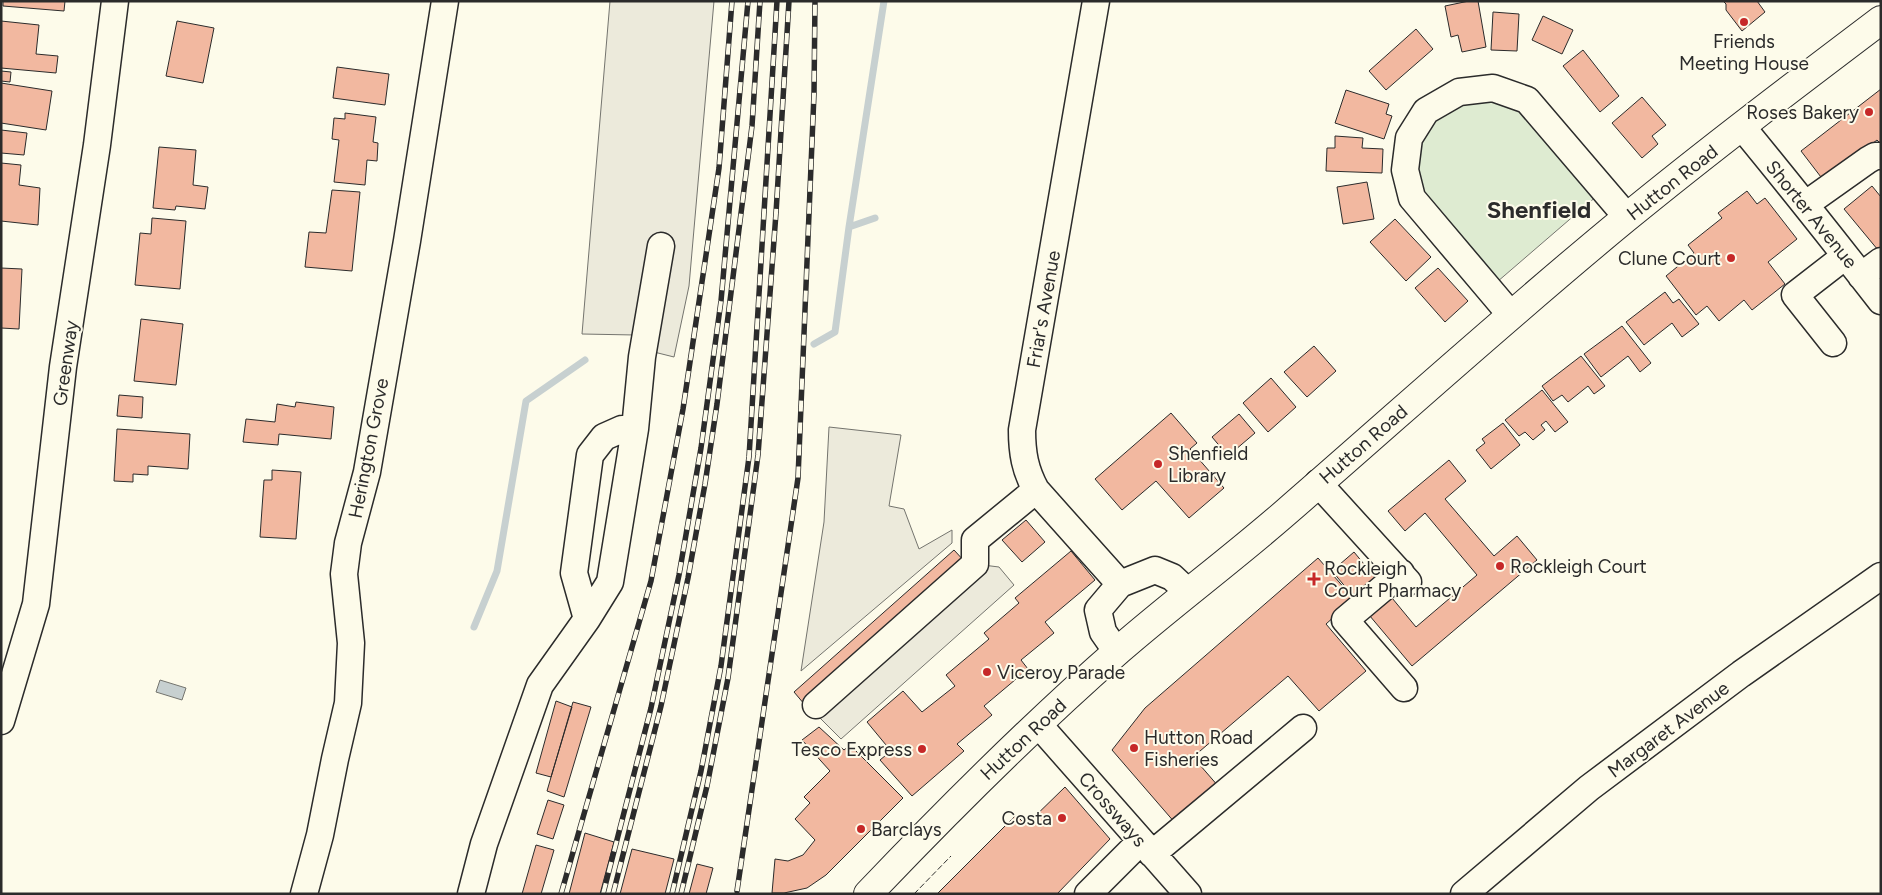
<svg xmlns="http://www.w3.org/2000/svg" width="1882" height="895" font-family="Figtree,sans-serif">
	<rect width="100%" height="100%" fill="#fdfbea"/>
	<!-- green -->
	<path fill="#deebd1" stroke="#74746e" d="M 1460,97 L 1521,104 L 1598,195 L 1497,282 L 1420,191 L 1415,147 L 1424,127 Z"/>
	<!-- parking -->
	<path fill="#eceadb" stroke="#74746e" d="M 610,1 L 714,1 L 689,286 L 674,357 L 638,348 L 635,335 L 582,334 Z
		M 829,427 L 901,435 L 889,506 L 904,509 L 919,549 L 952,530 L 952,543 L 801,671 L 824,522 Z
		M 967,563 L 999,567 L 1014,585 L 841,739 L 805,703 Z"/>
	<!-- water -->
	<path fill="#c7d0d0" stroke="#74746e" d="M 160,680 L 186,688 L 182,700 L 156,692 Z"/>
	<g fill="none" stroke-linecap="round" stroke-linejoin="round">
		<!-- stream -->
		<path stroke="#c7d0d0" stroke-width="7" d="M 849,227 L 884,1
			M 814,344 L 835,332 L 849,227 L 875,218
			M 474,627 L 497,571 L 526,401 L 585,360"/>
	</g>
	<!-- building -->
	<path fill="#f2b8a0" stroke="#2b2b2b" d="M 3,1 L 65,1 L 64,11 L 3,6 Z
		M 1469,1 L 1478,1 L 1486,47 L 1462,52 L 1458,35 L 1451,37 L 1445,6 Z
		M 1723,1 L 1757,1 L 1765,12 L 1742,31 L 1726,10 L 1726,4 Z
		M 1493,12 L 1519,14 L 1517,51 L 1491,50 Z
		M 1543,16 L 1573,30 L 1562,54 L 1532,40 Z
		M 1,21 L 39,25 L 36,54 L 58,56 L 56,73 L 1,68 Z
		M 177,21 L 214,28 L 203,83 L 166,76 Z
		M 1416,29 L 1433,49 L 1386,90 L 1369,71 Z
		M 1583,50 L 1619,96 L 1600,112 L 1563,66 Z
		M 337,67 L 389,74 L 385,105 L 333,98 Z
		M 1,71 L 11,72 L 10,82 L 1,81 Z
		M 1,83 L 52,91 L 46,130 L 1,123 Z
		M 1881,89 L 1881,144 L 1877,140 L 1824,181 L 1801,151 Z
		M 1346,90 L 1389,104 L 1386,114 L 1392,116 L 1384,139 L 1335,123 Z
		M 1642,97 L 1666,125 L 1652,136 L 1658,144 L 1642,158 L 1612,123 Z
		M 345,113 L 376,117 L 373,142 L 378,143 L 377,161 L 367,160 L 365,185 L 334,182 L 339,140 L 332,139 L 334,118 L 345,119 Z
		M 1,130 L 27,133 L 24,155 L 1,153 Z
		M 1335,136 L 1363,138 L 1362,148 L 1383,149 L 1382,173 L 1326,171 L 1327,148 L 1335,148 Z
		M 159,147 L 196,150 L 193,185 L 208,187 L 205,209 L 176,206 L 175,210 L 153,208 Z
		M 1,163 L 21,165 L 19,185 L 40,188 L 38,225 L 1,221 Z
		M 1367,182 L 1374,219 L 1343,224 L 1337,187 Z
		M 1872,186 L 1881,197 L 1881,248 L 1878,250 L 1844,209 Z
		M 332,190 L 360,192 L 352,271 L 305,267 L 309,232 L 326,233 Z
		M 1747,191 L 1757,204 L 1765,198 L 1797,239 L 1768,262 L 1785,284 L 1752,310 L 1744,300 L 1719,321 L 1707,306 L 1696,315 L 1666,276 L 1694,253 L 1688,245 L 1722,218 L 1718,213 Z
		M 152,218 L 186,221 L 180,289 L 135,285 L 140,233 L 151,234 Z
		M 1395,219 L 1431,257 L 1406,281 L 1370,242 Z
		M 1,268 L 22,269 L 19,329 L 1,328 Z
		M 1438,268 L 1468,301 L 1445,322 L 1415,288 Z
		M 1665,292 L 1673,303 L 1679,299 L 1699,324 L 1682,337 L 1672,323 L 1644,345 L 1626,322 Z
		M 141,319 L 183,324 L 176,385 L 134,381 Z
		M 1622,326 L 1651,363 L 1640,372 L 1628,356 L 1601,377 L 1584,354 Z
		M 1314,346 L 1336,371 L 1307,397 L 1284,372 Z
		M 1581,356 L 1605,386 L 1594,394 L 1588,386 L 1568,402 L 1562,395 L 1553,401 L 1542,386 Z
		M 1271,378 L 1296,407 L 1268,432 L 1243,403 Z
		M 1542,390 L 1568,422 L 1555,432 L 1546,421 L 1541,425 L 1545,430 L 1533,440 L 1525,432 L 1519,436 L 1505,420 Z
		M 119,395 L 143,397 L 142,418 L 117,416 Z
		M 296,402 L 334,407 L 331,439 L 279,434 L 278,445 L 243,442 L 246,419 L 275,422 L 277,404 L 295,407 Z
		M 1171,413 L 1197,443 L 1190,449 L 1224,488 L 1189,518 L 1156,481 L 1122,510 L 1095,479 Z
		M 1239,414 L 1255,433 L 1228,456 L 1212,437 Z
		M 1503,423 L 1520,445 L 1491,469 L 1476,450 L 1485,443 L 1482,439 Z
		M 117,429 L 190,434 L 188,469 L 148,466 L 148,475 L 133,474 L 133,482 L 114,481 Z
		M 1449,460 L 1466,481 L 1445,499 L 1494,556 L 1517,536 L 1537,560 L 1412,666 L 1332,571 L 1354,552 L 1416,627 L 1477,575 L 1425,513 L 1405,531 L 1388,511 Z
		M 272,470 L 301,472 L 296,539 L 260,537 L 264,480 L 272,480 Z
		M 1026,520 L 1045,542 L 1022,562 L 1002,540 Z
		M 954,550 L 966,563 L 805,705 L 794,692 Z
		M 1071,551 L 1095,580 L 1045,622 L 1054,633 L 1021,660 L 1028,669 L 984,706 L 992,715 L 957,744 L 964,751 L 912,796 L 880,760 L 891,751 L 867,722 L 903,691 L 922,712 L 955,686 L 946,675 L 989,639 L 984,633 L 1019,603 L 1015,598 Z
		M 1318,558 L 1354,599 L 1326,624 L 1366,671 L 1319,711 L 1288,676 L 1193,757 L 1219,787 L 1176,824 L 1112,750 L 1145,708 Z
		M 556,701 L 572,707 L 551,777 L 536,773 Z
		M 573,702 L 591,707 L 564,797 L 547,791 Z
		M 819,727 L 844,750 L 850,745 L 903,798 L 826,875 L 807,888 L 784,893 L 772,893 L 775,859 L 788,861 L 803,855 L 815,840 L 795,819 L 810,803 L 804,797 L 830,771 L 802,740 Z
		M 1065,787 L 1110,839 L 1057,894 L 937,894 L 1016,815 L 1026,825 Z
		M 548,800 L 564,805 L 553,839 L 537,834 Z
		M 585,833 L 614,842 L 600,894 L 569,894 Z
		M 536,845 L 554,850 L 541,894 L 522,894 Z
		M 632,849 L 674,859 L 665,894 L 620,894 Z
		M 697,864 L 713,868 L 706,894 L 689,894 Z"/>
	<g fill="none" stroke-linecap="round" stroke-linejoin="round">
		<defs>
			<path id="minor" d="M 1096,1 L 1022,430 C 1022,453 1025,470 1036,490 L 1120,584
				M 1742,127 C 1789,184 1835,242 1881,301
				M 1806,204 L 1868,160 L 1875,156 L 1881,156
				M 1861,276 L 1881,261
				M 1511,315 L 1412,198 L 1405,170 L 1409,138 L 1426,111 L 1459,92 L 1493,88 L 1527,100 L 1627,217
				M 1833,343 L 1795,295 L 1844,257
				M 1318,483 L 1408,582
				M 1401,573 L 1345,620 L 1404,688
				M 587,619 L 574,573 L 590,455 L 604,437 L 622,429 L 635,429
				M 1117,652 L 1103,632 L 1098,610 L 1120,584 L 1155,570 L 1172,577 L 1188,592
				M 816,705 L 975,564 L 975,540 L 1036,490
				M 1,721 L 36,604 L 63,367 L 97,145 L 115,1
				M 1038,724 L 1188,894
				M 1152,854 L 1303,728
				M 304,894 L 320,835 L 335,759 L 348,703 L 351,643 L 344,574 L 348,543 L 367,472 L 407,241 L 445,1
				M 471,894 L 484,844 L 540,685 L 587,619 L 610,582 L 635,429 L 642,357 L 661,246
				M 1088,894 L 1141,841
				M 1464,894 L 1589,788 L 1741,674 L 1881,576"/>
			<path id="major" d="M 868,894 C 948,810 1031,727 1119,650 C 1173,603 1231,560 1285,513 C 1398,415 1509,314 1626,218 C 1709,150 1795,85 1881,20"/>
		</defs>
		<!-- minor casing -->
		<use href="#minor" stroke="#2b2b2b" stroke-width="29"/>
		<!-- major casing -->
		<use href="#major" stroke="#2b2b2b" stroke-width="30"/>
		<!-- minor -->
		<use href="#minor" stroke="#fdfbea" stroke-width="26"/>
		<!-- major -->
		<use href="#major" stroke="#fdfbea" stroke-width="28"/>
		<defs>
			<path id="rail" d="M 737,891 L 798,478 L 814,94 L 815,1
				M 561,894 L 651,581 L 683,409 L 719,168 L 732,1
				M 603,894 L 651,708 L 679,575 L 701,448 L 721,301 L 748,1
				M 613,894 L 661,706 L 688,578 L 705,484 L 717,404 L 752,126 L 760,1
				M 672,894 L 701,771 L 721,666 L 749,457 L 777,1
				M 681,894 L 707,786 L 728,678 L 758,455 L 776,213 L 789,1"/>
		</defs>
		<!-- rail casing -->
		<use href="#rail" stroke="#2b2b2b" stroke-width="5.5"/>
		<!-- rail -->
		<use href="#rail" stroke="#fdfbea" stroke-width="4" stroke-dasharray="11" stroke-linecap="butt"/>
		<!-- fence -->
		<path stroke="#2b2b2b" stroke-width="1" stroke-dasharray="6 2.5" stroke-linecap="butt" d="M 914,894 L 951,856"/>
	</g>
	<!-- markers -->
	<g fill="#c62828" stroke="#fdfbea" stroke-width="2">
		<circle cx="1744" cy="22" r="5"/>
		<circle cx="1869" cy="112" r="5"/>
		<circle cx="1731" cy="258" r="5"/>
		<circle cx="1158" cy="464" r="5"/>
		<circle cx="1500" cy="566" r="5"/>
		<path d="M1311.5 571.5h5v5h5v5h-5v5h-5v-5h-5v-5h5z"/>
		<circle cx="987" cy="672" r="5"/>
		<circle cx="1134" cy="748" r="5"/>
		<circle cx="922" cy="749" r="5"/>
		<circle cx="1062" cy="818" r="5"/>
		<circle cx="861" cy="829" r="5"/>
	</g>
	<g text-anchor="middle" stroke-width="4" stroke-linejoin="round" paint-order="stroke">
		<!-- poi labels -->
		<g font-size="19" fill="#2b2b2b" stroke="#fdfbea" text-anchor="start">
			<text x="1744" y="48" text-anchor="middle">Friends<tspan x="1744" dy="22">Meeting House</tspan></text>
			<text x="1859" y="119" text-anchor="end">Roses Bakery</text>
			<text x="1721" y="265" text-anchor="end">Clune Court</text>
			<text x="1168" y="460">Shenfield<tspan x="1168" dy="22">Library</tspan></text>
			<text x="1510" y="573">Rockleigh Court</text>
			<text x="1324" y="575">Rockleigh<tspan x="1324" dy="22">Court Pharmacy</tspan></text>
			<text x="997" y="679">Viceroy Parade</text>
			<text x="1144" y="744">Hutton Road<tspan x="1144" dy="22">Fisheries</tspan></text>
			<text x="912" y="756" text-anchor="end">Tesco Express</text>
			<text x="1052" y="825" text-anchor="end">Costa</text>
			<text x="871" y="836">Barclays</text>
		</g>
		<!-- street labels -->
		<g font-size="19" fill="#2b2b2b" stroke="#fdfbea">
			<text transform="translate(1672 182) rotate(-38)" y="7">Hutton Road</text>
			<text transform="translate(1812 214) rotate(51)" y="7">Shorter Avenue</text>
			<text transform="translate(1043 309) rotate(-80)" y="7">Friar's Avenue</text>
			<text transform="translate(65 363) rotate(-82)" y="7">Greenway</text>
			<text transform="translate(1363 444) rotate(-41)" y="7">Hutton Road</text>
			<text transform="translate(368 448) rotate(-79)" y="7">Herington Grove</text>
			<text transform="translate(1668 729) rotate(-37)" y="7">Margaret Avenue</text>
			<text transform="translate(1023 739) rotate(-43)" y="7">Hutton Road</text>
			<text transform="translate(1113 809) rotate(49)" y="7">Crossways</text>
		</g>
		<!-- district labels -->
		<g font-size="24" font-weight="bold" fill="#2b2b2b" stroke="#fdfbea">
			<text x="1539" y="218">Shenfield</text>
		</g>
	</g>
	<!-- border -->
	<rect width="1882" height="895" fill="none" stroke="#2b2b2b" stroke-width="5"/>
</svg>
